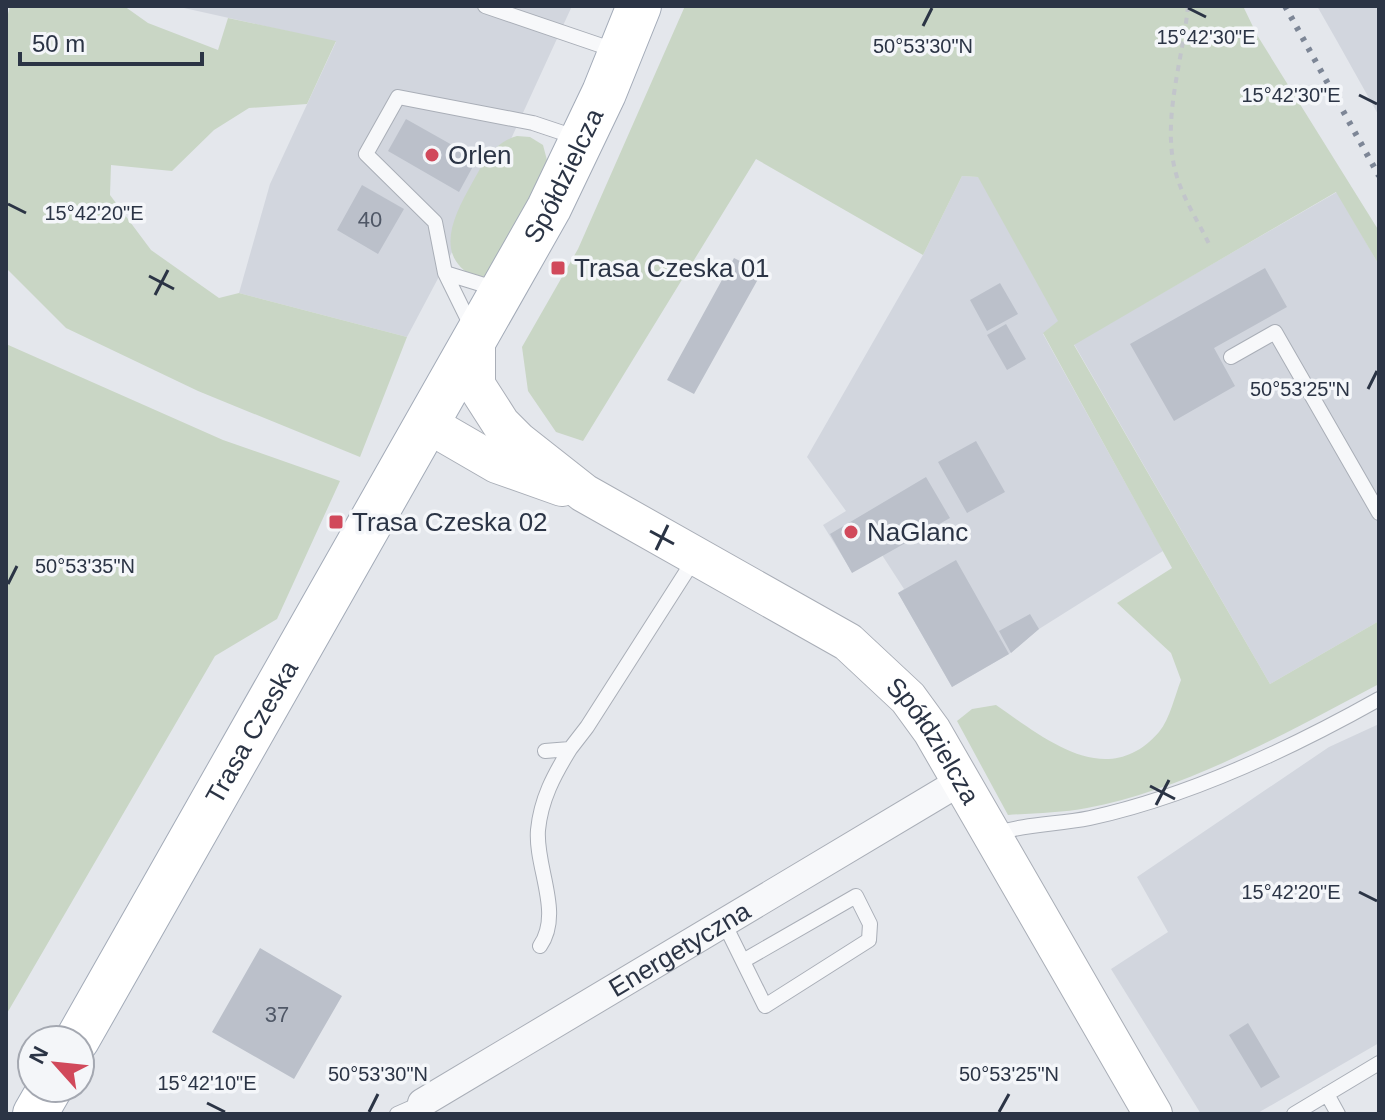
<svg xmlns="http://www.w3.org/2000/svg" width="1385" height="1120" font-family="Helvetica,sans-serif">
	<rect width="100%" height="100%" fill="#e4e7ec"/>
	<!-- built -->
	<path fill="#d2d6de" d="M 175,6 L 572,6 L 505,152 L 407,337 L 239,293 L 270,184 L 336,42 Z
		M 1317,6 L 1379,6 L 1379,116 L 1337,41 Z
		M 962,176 L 979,177 L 1059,321 L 1043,334 L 1163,551 L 1039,629 L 1009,654 L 952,687 L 898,593 L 904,589 L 882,555 L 852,572 L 823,525 L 846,511 L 807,457 L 923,255 Z
		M 1337,192 L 1379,265 L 1379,621 L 1270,684 L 1074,344 Z
		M 1379,724 L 1379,1043 L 1256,1114 L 1201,1114 L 1111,969 L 1168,932 L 1137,877 L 1329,747 Z"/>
	<!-- green -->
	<path fill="#c9d6c5" d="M 10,6 L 124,6 L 148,23 L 218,50 L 228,18 L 336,41 L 307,104 L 249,108 L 214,130 L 172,171 L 111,165 L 110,195 L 151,250 L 219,298 L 239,293 L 407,337 L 360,457 L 198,391 L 66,328 L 6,268 L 6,22 Z
		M 685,6 L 1243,6 L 1257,35 L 1379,231 L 1379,265 L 1336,192 L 1074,345 L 1270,684 L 1379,621 L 1379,684 C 1292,730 1185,790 1087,808 C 1062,813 1034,813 1008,815 L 957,721 L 972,709 L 996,705 C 1044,738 1107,792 1159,732 C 1170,719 1175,695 1181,680 L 1171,653 L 1117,603 L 1172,568 L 1043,333 L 1058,321 L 978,177 L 962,176 L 923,255 L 756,159 L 583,441 L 556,432 L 528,391 L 522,347 L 578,249 Z
		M 517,136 L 530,137 L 543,145 L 548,164 L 489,275 L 477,278 C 433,258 453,217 471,185 C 483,164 492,143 517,136 Z
		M 6,344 L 223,440 L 340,481 L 277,619 L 215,656 L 6,1015 Z"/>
	<!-- building -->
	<path fill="#bbc0ca" d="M 406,119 L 477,159 L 459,192 L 388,151 Z
		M 362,185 L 404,209 L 378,254 L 337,230 Z
		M 734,258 L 762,272 L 694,394 L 667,380 Z
		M 1265,268 L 1287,307 L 1214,348 L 1235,386 L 1174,421 L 1130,344 Z
		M 1000,283 L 1018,314 L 987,331 L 970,300 Z
		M 1006,324 L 1026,359 L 1007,370 L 987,335 Z
		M 976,441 L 1005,492 L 967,513 L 938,462 Z
		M 926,477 L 950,518 L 852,573 L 830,534 Z
		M 956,560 L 1009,654 L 952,687 L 898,593 Z
		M 1030,614 L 1039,629 L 1011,653 L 999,631 Z
		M 260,948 L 342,996 L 294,1079 L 212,1032 Z
		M 1248,1023 L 1280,1077 L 1261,1088 L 1229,1035 Z"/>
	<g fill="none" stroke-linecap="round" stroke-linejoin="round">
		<defs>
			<path id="lane" d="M 485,6 L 617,51
				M 445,273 L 473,330
				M 497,289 L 445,273 L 435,222 L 366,154 L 398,97 L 533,123 L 578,138
				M 1231,357 L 1275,332 L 1379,513
				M 545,751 L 570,749 L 587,727 L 695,558
				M 994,834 C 1029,823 1056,825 1090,818 C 1191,796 1290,749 1379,699
				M 724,923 L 765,1006 L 869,940 L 870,924 L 856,896 L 743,961
				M 540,946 C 563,913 535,867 538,830 C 541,799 554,775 570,749
				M 1327,1094 L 1338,1114
				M 397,1114 L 422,1103
				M 1294,1114 L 1379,1063"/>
			<g id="street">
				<path id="s1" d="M 422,1103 L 961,781"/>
			</g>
			<g id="secondary">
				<path id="s2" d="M 476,338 L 476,385 L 501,424 L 518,441 L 584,493 L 848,642 L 908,698 L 932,731 L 1153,1114"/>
				<path d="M 428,424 L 497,464 L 562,487"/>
			</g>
			<g id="primary">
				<path id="s3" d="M 77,1040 L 549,208 L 604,93 L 639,6"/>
				<path d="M 35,1114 L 50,1088"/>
			</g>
		</defs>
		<!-- lane casing -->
		<use href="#lane" stroke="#a9aeb7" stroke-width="16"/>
		<!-- street casing -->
		<use href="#street" stroke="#a9aeb7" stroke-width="30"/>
		<!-- secondary casing -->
		<use href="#secondary" stroke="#a9aeb7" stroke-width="40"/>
		<!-- primary casing -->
		<use href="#primary" stroke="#a3abb8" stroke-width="46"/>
		<!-- path -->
		<path stroke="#c2c5cb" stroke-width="4" stroke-dasharray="6 6" stroke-linecap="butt" d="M 1188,6 C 1183,61 1160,123 1177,177 C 1184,200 1199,223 1209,244"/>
		<!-- lane -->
		<use href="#lane" stroke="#f7f8fa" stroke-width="14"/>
		<!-- street -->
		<use href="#street" stroke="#f7f8fa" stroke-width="28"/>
		<!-- secondary -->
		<use href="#secondary" stroke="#fff" stroke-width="38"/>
		<!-- primary -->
		<use href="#primary" stroke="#fff" stroke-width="44"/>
		<!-- rail -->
		<path stroke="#7d8696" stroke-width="6" stroke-dasharray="4 8" stroke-linecap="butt" d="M 1285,6 L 1379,176"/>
	</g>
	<!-- ticks -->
	<path fill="none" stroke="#2b3445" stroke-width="3" d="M 1188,8 L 1206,17M 923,26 L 932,8M 1359,95 L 1377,104M 8,204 L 26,213M 149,276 L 174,289M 155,295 L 168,270M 1368,389 L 1377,371M 650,531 L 674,544M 656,550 L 668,525M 8,584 L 17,566M 1150,786 L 1175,799M 1156,805 L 1169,780M 1359,892 L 1377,901M 207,1103 L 225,1112M 369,1112 L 378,1094M 999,1112 L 1009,1094"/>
	<!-- markers -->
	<g fill="#d1495b" stroke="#f4f6f9" stroke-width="3">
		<circle cx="432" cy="155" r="8"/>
		<rect x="550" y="260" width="16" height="16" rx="4"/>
		<rect x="328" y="514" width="16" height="16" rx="4"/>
		<circle cx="851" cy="532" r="8"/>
	</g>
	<g text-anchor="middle" stroke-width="7" stroke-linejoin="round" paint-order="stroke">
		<!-- number labels -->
		<g font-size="22" fill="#4f5766">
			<text x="370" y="227">40</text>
			<text x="277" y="1022">37</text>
		</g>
		<!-- poi labels -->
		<g font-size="26" fill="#2b3445" stroke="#f4f6f9" text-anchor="start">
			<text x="448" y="164">Orlen</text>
			<text x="574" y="277">Trasa Czeska 01</text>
			<text x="352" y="531">Trasa Czeska 02</text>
			<text x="867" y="541">NaGlanc</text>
		</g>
		<!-- street labels -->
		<g font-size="26" fill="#2b3445" stroke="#f4f6f9">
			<text dy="9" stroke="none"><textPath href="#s3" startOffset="992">Spółdzielcza</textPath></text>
			<text dy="9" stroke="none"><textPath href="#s3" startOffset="354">Trasa Czeska</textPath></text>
			<text dy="9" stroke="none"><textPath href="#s2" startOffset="636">Spółdzielcza</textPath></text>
			<text dy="9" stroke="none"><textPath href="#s1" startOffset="300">Energetyczna</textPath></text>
		</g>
	</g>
	<g font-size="20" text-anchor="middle" fill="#2b3445" stroke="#f4f6f9" stroke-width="7" stroke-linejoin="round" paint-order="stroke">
		<text x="1206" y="44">15°42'30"E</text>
		<text x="923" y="53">50°53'30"N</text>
		<text x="1291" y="102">15°42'30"E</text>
		<text x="94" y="220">15°42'20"E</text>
		<text x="1300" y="396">50°53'25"N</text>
		<text x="85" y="573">50°53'35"N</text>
		<text x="1291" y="899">15°42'20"E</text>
		<text x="378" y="1081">50°53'30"N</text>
		<text x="1009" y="1081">50°53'25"N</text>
		<text x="207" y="1090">15°42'10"E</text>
	</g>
	<!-- border -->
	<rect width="1385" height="1120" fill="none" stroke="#2b3445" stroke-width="16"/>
	<!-- north arrow -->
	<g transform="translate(56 1064) rotate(297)"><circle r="38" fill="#f4f6f9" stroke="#a4a8b1" stroke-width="2"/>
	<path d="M0-6L14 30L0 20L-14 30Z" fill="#d1495b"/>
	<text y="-12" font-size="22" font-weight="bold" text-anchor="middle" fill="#2b3445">N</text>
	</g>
	<!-- scale -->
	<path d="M20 52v12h182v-12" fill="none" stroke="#2b3445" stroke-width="4"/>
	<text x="32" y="52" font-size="24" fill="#2b3445" stroke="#f4f6f9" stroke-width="6" paint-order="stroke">50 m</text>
</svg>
